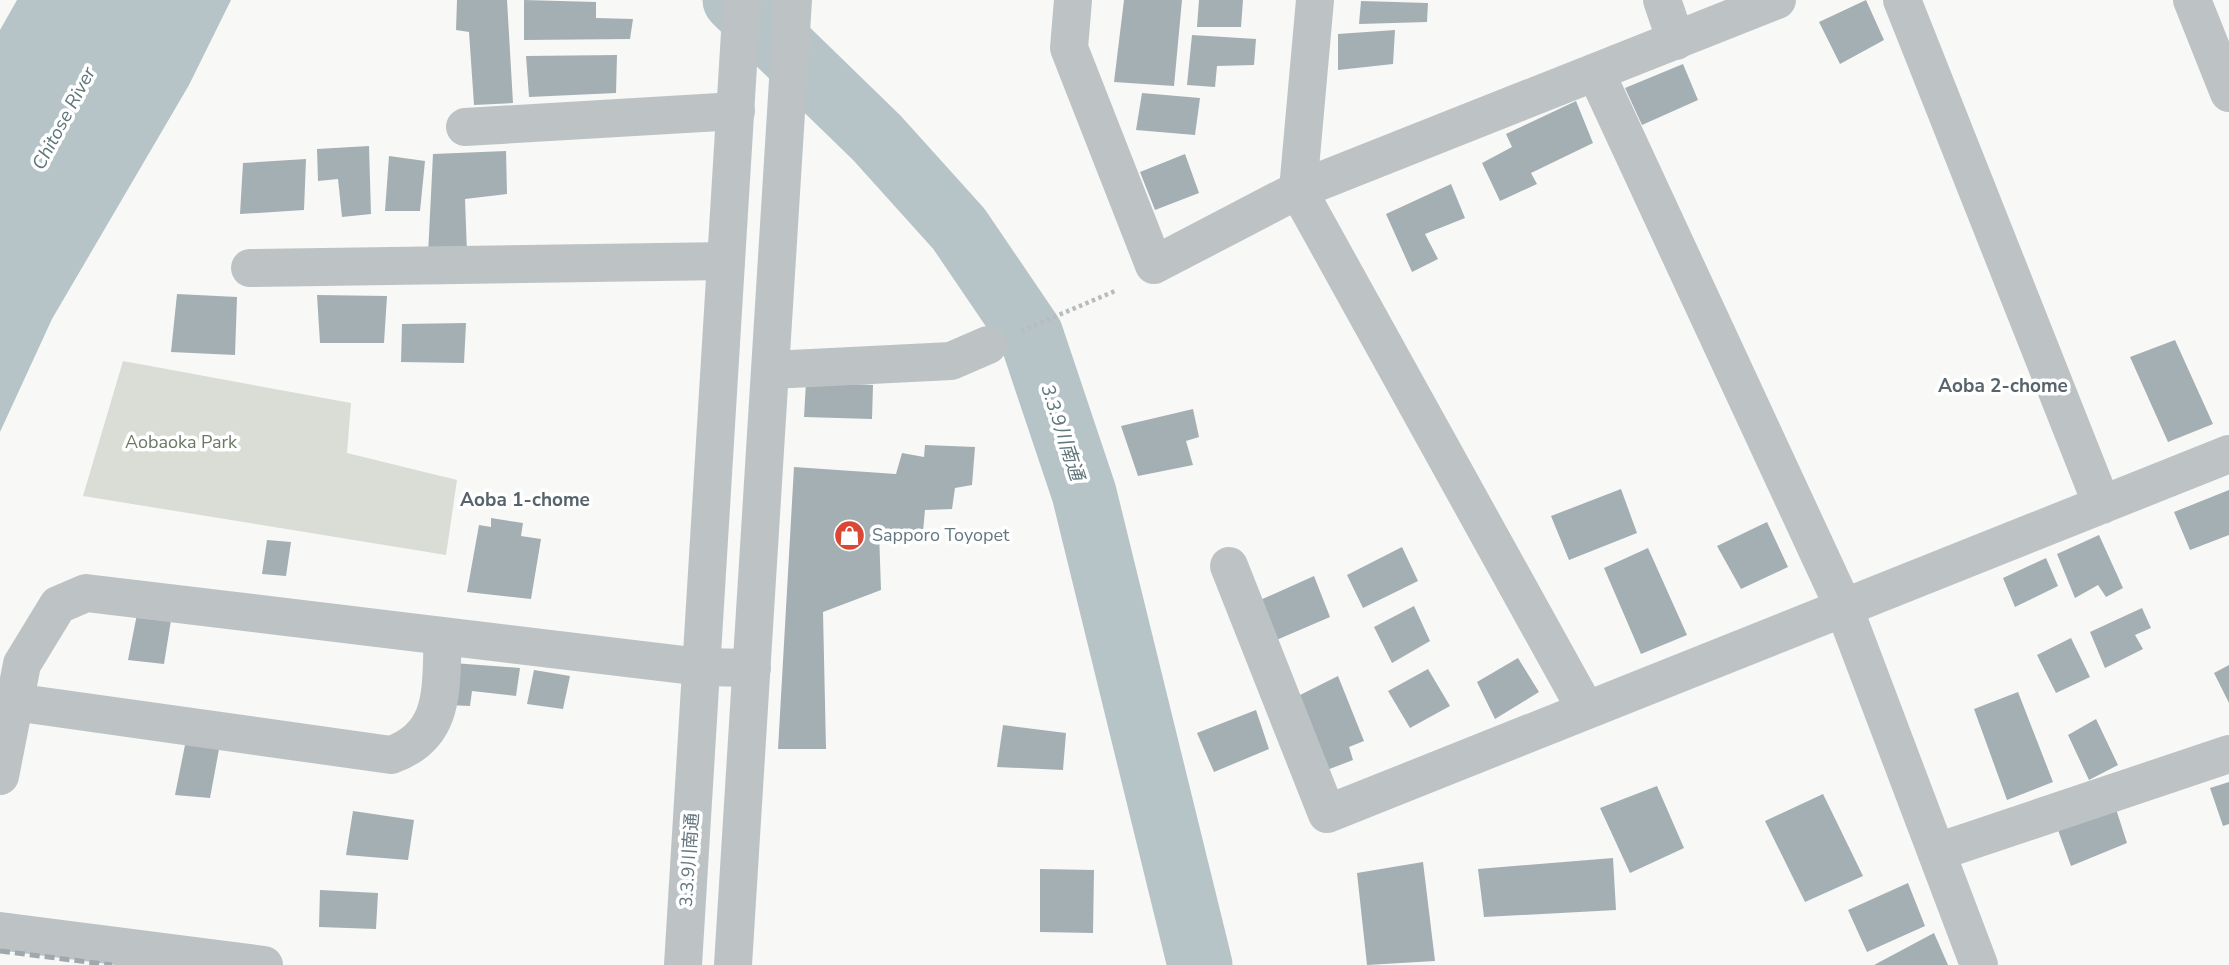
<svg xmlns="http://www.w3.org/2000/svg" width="2229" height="965" font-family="'Nunito Sans','Noto Sans JP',sans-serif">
	<rect width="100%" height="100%" fill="#f8f8f6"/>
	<!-- green -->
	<path fill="#d9ddd6" d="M 123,361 L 351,403 L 347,453 L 457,480 L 446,555 L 83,496 Z"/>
	<!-- water -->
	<path fill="#b7c4c7" d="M 17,0 L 231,0 L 189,85 L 52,319 L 0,432 L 0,30 Z"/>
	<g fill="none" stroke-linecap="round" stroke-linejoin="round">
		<!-- river -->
		<path stroke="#b7c4c7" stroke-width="65" d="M 735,0 L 877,138 L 959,229 L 1031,335 L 1084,493 L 1200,965"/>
	</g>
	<!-- building -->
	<path fill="#a4afb3" d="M 457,0 L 507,0 L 513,103 L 474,105 L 469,32 L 456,30 Z
		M 524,0 L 596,2 L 596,18 L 633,19 L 630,39 L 524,40 Z
		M 1124,0 L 1182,0 L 1174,86 L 1114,82 Z
		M 1199,0 L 1243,0 L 1241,27 L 1197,27 Z
		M 1866,0 L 1884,40 L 1840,64 L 1819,22 Z
		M 1361,1 L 1428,3 L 1427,22 L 1359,24 Z
		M 1395,30 L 1393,64 L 1338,70 L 1338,34 Z
		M 1192,35 L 1256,39 L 1254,65 L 1217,66 L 1215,87 L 1187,85 Z
		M 617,55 L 616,93 L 529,97 L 526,56 Z
		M 1683,64 L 1698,100 L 1642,125 L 1625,88 Z
		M 1142,93 L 1200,98 L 1195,135 L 1136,130 Z
		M 1576,101 L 1593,143 L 1531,173 L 1537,184 L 1500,201 L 1482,163 L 1512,147 L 1506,134 Z
		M 369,146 L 371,214 L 342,217 L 338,179 L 318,181 L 317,149 Z
		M 506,151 L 507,194 L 465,199 L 467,253 L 428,255 L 433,154 Z
		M 1185,154 L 1199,193 L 1155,210 L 1140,172 Z
		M 389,156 L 425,161 L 420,211 L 385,211 Z
		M 306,159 L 304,210 L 240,214 L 243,163 Z
		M 1451,184 L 1465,218 L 1425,234 L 1438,259 L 1412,272 L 1386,214 Z
		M 177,294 L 237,297 L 235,355 L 171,352 Z
		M 317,295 L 387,296 L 384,343 L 320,343 Z
		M 466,323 L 464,363 L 401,362 L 402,324 Z
		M 2175,340 L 2213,424 L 2168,442 L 2130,357 Z
		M 806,382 L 873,385 L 872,419 L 804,417 Z
		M 1193,409 L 1199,437 L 1186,441 L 1193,465 L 1138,476 L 1121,426 Z
		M 925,445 L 975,447 L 972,485 L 955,488 L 952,509 L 925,510 L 923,532 L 879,531 L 881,590 L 823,612 L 826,749 L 778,749 L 794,467 L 896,474 L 902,453 L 924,457 Z
		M 1621,489 L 1637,533 L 1569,560 L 1551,516 Z
		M 2229,490 L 2229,535 L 2190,550 L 2174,512 Z
		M 491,518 L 523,523 L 521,536 L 541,539 L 531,599 L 467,592 L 479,525 L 491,527 Z
		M 1767,522 L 1788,567 L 1741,589 L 1717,546 Z
		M 2099,535 L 2123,588 L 2106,597 L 2098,585 L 2075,598 L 2057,554 Z
		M 267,540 L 291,542 L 286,576 L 262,574 Z
		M 1402,547 L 1418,581 L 1363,608 L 1347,575 Z
		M 1648,548 L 1687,635 L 1641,654 L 1604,568 Z
		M 2046,558 L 2058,586 L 2015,607 L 2003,578 Z
		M 1314,576 L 1330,617 L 1274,641 L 1258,601 Z
		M 1414,606 L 1430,641 L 1392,663 L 1374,627 Z
		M 2142,608 L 2151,628 L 2135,635 L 2143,649 L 2105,668 L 2090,632 Z
		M 138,609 L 172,614 L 164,664 L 128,660 Z
		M 2071,638 L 2090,677 L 2056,693 L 2037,655 Z
		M 1518,658 L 1539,692 L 1495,719 L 1477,682 Z
		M 453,663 L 520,668 L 516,696 L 472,691 L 470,706 L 448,705 Z
		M 2229,665 L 2229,703 L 2214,673 Z
		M 1428,669 L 1450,706 L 1410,728 L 1388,691 Z
		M 534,670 L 570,676 L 563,709 L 527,704 Z
		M 1338,676 L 1364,741 L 1349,747 L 1353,760 L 1327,770 L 1296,697 Z
		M 2018,692 L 2053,782 L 2007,800 L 1974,709 Z
		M 1256,710 L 1269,749 L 1214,772 L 1197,733 Z
		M 2096,719 L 2118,765 L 2089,780 L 2068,735 Z
		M 1003,725 L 1066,733 L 1063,770 L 997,767 Z
		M 186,740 L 220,744 L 210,798 L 175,795 Z
		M 2229,782 L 2229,824 L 2223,826 L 2210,788 Z
		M 1657,786 L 1684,848 L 1630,873 L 1600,808 Z
		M 1823,794 L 1863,876 L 1805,902 L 1765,821 Z
		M 2116,809 L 2127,843 L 2071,866 L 2058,830 Z
		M 353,811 L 414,820 L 408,860 L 346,855 Z
		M 1613,858 L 1616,910 L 1484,917 L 1478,869 Z
		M 1423,862 L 1435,961 L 1367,965 L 1357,873 Z
		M 1040,869 L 1094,870 L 1093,933 L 1040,932 Z
		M 1908,883 L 1925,926 L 1867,952 L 1848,910 Z
		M 320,890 L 378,893 L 376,929 L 319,927 Z
		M 1934,933 L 1948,965 L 1874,965 Z"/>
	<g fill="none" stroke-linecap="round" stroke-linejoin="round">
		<!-- path -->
		<path stroke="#b8bcbe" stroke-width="4.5" stroke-dasharray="3.5 3.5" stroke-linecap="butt" d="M 1021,331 L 1115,291"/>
		<!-- minor -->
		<path stroke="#bdc3c5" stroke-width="38" d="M 1073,0 L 1069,48 L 1154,265 L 1298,190 L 1777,0
			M 1315,0 L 1298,190 L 1586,710
			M 1662,0 L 1676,41
			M 1902,0 L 2102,505
			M 2192,0 L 2229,93
			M 1596,73 L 1844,608 L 1979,965
			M 465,127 L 736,111
			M 250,268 L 726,261
			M 771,370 L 951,361 L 988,345
			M 1229,566 L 1327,814 L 2229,454
			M 14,702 L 391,755 C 448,735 440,685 443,636
			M 0,776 L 22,664 L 58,605 L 86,593 L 701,667 L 752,668
			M 1937,852 L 2229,754
			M 0,931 L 264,965"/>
		<!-- tertiary -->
		<path stroke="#bdc3c5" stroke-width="38" d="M 683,965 L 742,0
			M 733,965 L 793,0"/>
		<!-- rail -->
		<path stroke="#9fa8ac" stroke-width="5" stroke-dasharray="10 5" stroke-linecap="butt" d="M 0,951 L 112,965"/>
	</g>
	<!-- icons -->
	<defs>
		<symbol id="shop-disc" viewBox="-11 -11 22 22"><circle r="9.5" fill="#d94835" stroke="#fff"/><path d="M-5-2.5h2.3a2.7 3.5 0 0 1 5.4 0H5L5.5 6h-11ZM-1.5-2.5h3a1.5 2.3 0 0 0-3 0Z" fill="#fff"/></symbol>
	</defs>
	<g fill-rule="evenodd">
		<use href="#shop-disc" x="832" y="518" width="35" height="35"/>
	</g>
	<g text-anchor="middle" stroke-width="7" stroke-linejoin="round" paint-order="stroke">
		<!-- park labels -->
		<g font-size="18" fill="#6a7864" stroke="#fff">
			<text x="181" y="448">Aobaoka Park</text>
		</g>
		<!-- poi labels -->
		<g font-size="18" fill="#65777f" stroke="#fff" text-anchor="start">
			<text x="872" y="541">Sapporo Toyopet</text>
		</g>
		<!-- street labels -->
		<g font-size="18" fill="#65777f" stroke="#fff">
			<text transform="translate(689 860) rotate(-86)" y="6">3.3.9川南通</text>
		</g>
		<!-- water labels -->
		<g font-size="19" font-style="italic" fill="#60767a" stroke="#fff">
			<text transform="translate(63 118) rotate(-62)" y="7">Chitose River</text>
			<text transform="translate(1063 432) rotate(72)" y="7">3.3.9川南通</text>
		</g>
		<!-- neighbourhood labels -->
		<g font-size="19" font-weight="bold" fill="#57646b" stroke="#fff">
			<text x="2003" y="392">Aoba 2-chome</text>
			<text x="525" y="506">Aoba 1-chome</text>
		</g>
	</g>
</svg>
